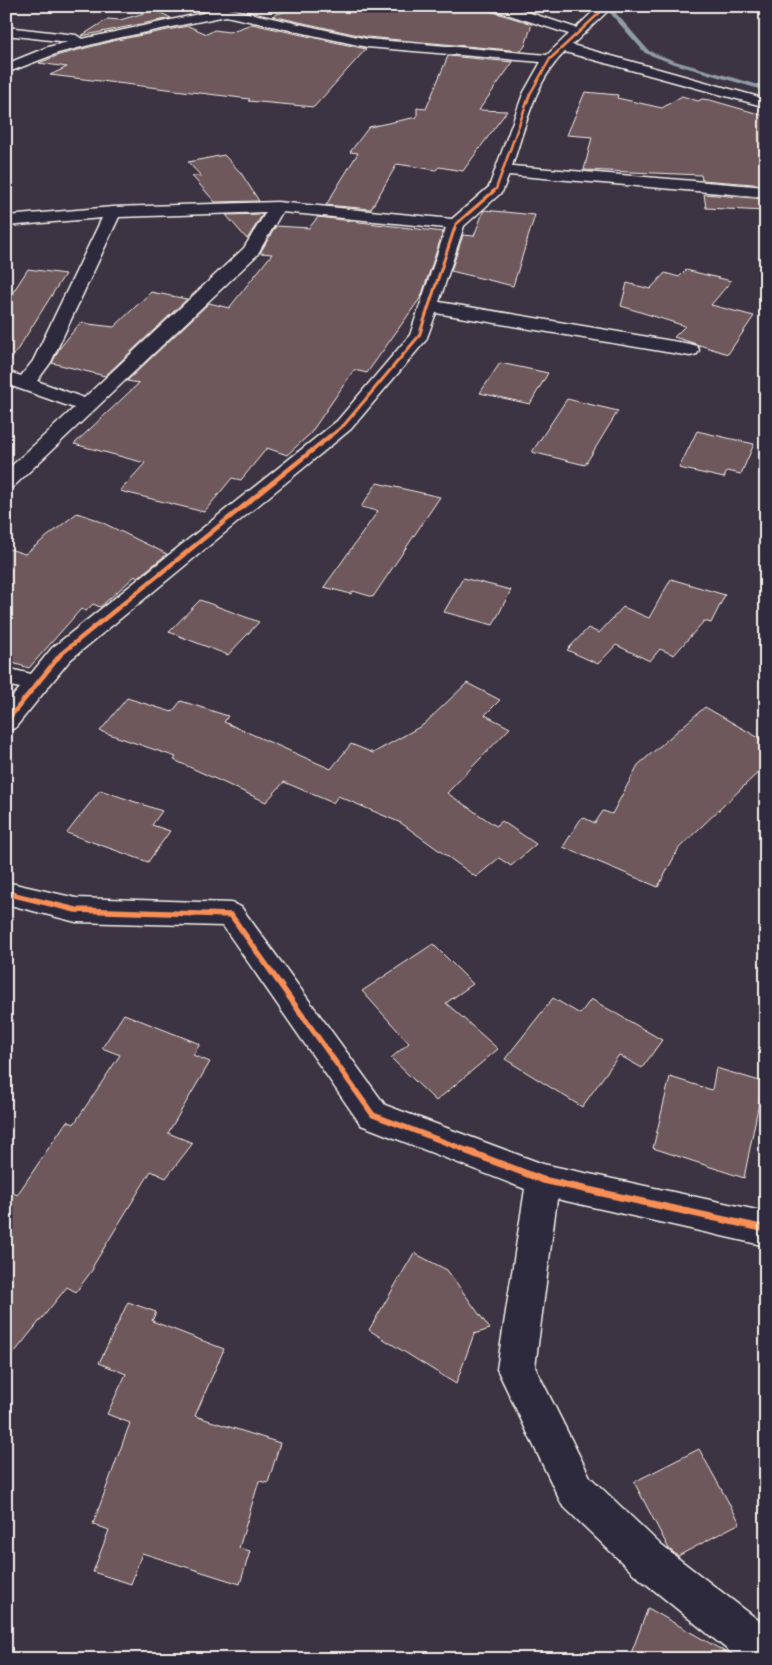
<svg xmlns="http://www.w3.org/2000/svg" width="772" height="1665" font-family="'Patrick Hand',sans-serif">
	<rect width="100%" height="100%" fill="#3c3343"/>
	<filter id="ink" filterUnits="userSpaceOnUse"><feTurbulence type="fractalNoise" baseFrequency=".02" numOctaves="2"/><feDisplacementMap in="SourceGraphic" scale="10" xChannelSelector="R" yChannelSelector="G"/><feConvolveMatrix kernelMatrix="1 2 1 2 8 2 1 2 1" color-interpolation-filters="sRGB"/></filter>
	<g filter="url(#ink)">
		<g fill="none" stroke-linecap="round" stroke-linejoin="round">
			<!-- stream -->
			<path fill="#8f9ca4" fill-rule="evenodd" d="M 602,6 L 608,6 L 614,11 L 649,51 L 675,61 L 766,87 L 766,91 L 671,63 L 645,53 L 610,13 Z"/>
		</g>
		<!-- building -->
		<path fill="#6e585c" stroke="#f4f1e8" d="M 299,6 L 487,6 L 490,11 L 532,24 L 525,46 L 521,51 L 367,37 L 272,16 Z
			M 155,10 L 171,18 L 81,36 L 108,19 L 120,20 Z
			M 252,24 L 366,49 L 314,107 L 248,101 L 250,99 L 50,75 L 67,67 L 39,63 L 59,55 L 117,40 L 188,26 L 207,34 L 214,30 L 229,32 Z
			M 448,56 L 513,62 L 479,110 L 507,111 L 463,171 L 439,167 L 436,170 L 397,164 L 371,209 L 326,205 L 358,153 L 350,152 L 369,127 L 417,117 L 417,108 L 426,109 Z
			M 585,92 L 618,95 L 617,98 L 662,108 L 682,96 L 698,101 L 702,99 L 710,100 L 766,116 L 766,185 L 702,180 L 701,175 L 584,170 L 592,137 L 567,135 Z
			M 224,155 L 241,173 L 259,201 L 215,202 L 192,176 L 201,176 L 188,162 Z
			M 704,194 L 766,199 L 766,211 L 706,208 Z
			M 484,210 L 535,215 L 513,286 L 451,271 L 463,235 L 474,236 Z
			M 263,214 L 247,239 L 226,215 Z
			M 318,217 L 443,232 L 421,297 L 367,373 L 354,370 L 310,434 L 287,455 L 267,448 L 241,480 L 232,478 L 204,512 L 120,491 L 145,463 L 74,444 L 139,383 L 127,381 L 209,303 L 229,308 L 272,254 L 260,253 L 276,226 L 309,228 Z
			M 28,269 L 65,274 L 6,368 L 6,303 Z
			M 686,270 L 731,281 L 711,305 L 754,316 L 728,354 L 674,337 L 685,326 L 621,306 L 627,283 L 650,289 L 665,273 L 679,277 Z
			M 151,292 L 187,299 L 105,376 L 52,363 L 59,349 L 80,323 L 114,327 Z
			M 500,363 L 548,373 L 530,404 L 480,393 Z
			M 567,399 L 618,411 L 585,465 L 532,452 Z
			M 697,431 L 754,444 L 741,474 L 727,471 L 724,478 L 679,468 Z
			M 377,483 L 440,497 L 373,597 L 353,591 L 351,594 L 324,587 L 378,511 L 361,507 Z
			M 77,513 L 95,519 L 167,554 L 137,578 L 135,576 L 100,607 L 93,604 L 86,611 L 81,609 L 29,668 L 6,661 L 6,548 L 25,554 Z
			M 463,578 L 511,590 L 493,625 L 444,612 Z
			M 671,579 L 725,595 L 711,623 L 704,621 L 674,655 L 660,649 L 650,661 L 616,645 L 598,664 L 567,650 L 588,628 L 599,633 L 623,607 L 649,618 Z
			M 200,600 L 259,622 L 228,655 L 169,632 Z
			M 467,683 L 500,700 L 485,715 L 510,728 L 447,793 L 496,826 L 502,821 L 536,844 L 511,866 L 499,858 L 476,877 L 401,823 L 338,796 L 333,803 L 284,782 L 266,802 L 174,760 L 176,757 L 100,731 L 127,698 L 172,712 L 181,701 L 228,716 L 224,722 L 331,769 L 351,744 L 373,753 L 423,725 Z
			M 705,707 L 766,742 L 766,765 L 679,848 L 658,887 L 563,847 L 582,817 L 595,823 L 603,811 L 612,814 L 638,765 Z
			M 100,790 L 162,811 L 152,825 L 170,831 L 148,862 L 67,833 Z
			M 433,944 L 473,984 L 446,1003 L 498,1049 L 436,1101 L 391,1058 L 409,1043 L 362,991 Z
			M 553,998 L 580,1014 L 591,999 L 662,1040 L 642,1068 L 619,1055 L 582,1107 L 505,1059 Z
			M 124,1014 L 200,1044 L 193,1055 L 210,1062 L 168,1133 L 193,1143 L 166,1178 L 151,1171 L 93,1266 L 93,1269 L 76,1292 L 67,1287 L 6,1363 L 6,1188 L 17,1195 L 67,1121 L 74,1124 L 120,1055 L 102,1048 Z
			M 716,1068 L 763,1082 L 744,1178 L 653,1148 L 670,1077 L 712,1090 Z
			M 414,1253 L 447,1270 L 490,1329 L 474,1334 L 456,1384 L 369,1330 Z
			M 128,1302 L 156,1312 L 152,1321 L 224,1349 L 195,1416 L 280,1443 L 268,1483 L 259,1481 L 239,1548 L 250,1551 L 240,1584 L 142,1553 L 131,1584 L 93,1572 L 109,1530 L 93,1524 L 130,1423 L 107,1414 L 126,1374 L 99,1363 Z
			M 699,1449 L 740,1523 L 678,1556 L 669,1549 L 634,1482 Z
			M 648,1608 L 734,1657 L 736,1659 L 629,1659 Z"/>
		<g fill="none" stroke-linecap="round" stroke-linejoin="round">
			<defs>
				<path id="minor" d="M 193,6 L 217,6 L 367,39 L 547,55 L 569,34 L 491,9 L 489,6 L 509,6 L 576,28 L 599,6 L 613,6 L 572,45 L 766,99 L 766,107 L 565,52 C 535,80 525,128 512,166 L 766,187 L 766,197 L 509,175 L 502,192 L 464,226 L 439,302 L 690,344 L 697,346 L 699,350 L 697,354 L 690,356 L 436,313 L 426,340 L 351,429 L 70,660 L 15,728 L 6,731 L 6,704 L 20,688 L 6,685 L 6,668 L 31,674 L 52,648 L 337,421 L 410,335 L 446,228 L 282,212 L 257,255 L 13,487 L 6,489 L 6,471 L 74,408 L 6,384 L 6,371 L 21,376 L 33,361 L 102,218 L 6,226 L 6,216 L 113,207 L 277,202 L 452,219 L 489,187 L 523,94 L 541,62 L 367,47 L 226,16 L 117,38 L 58,53 L 6,73 L 6,64 L 48,47 L 68,42 L 6,35 L 6,27 L 76,35 L 82,39 L 208,12 L 195,9 ZM 266,212 L 244,248 L 84,398 L 37,381 L 51,362 L 119,217 Z
					M 6,882 L 76,898 L 231,903 L 241,907 L 385,1105 L 543,1164 L 766,1212 L 766,1246 L 557,1199 L 535,1367 L 590,1477 L 662,1546 L 766,1626 L 766,1659 L 739,1659 L 634,1574 L 562,1505 L 497,1369 L 525,1189 L 361,1125 L 223,926 L 76,922 L 6,904 Z"/>
			</defs>
			<!-- minor casing -->
			<use href="#minor" stroke="#f4f1e8" stroke-width="3"/>
			<!-- minor -->
			<use href="#minor" fill="#2f2a3d" fill-rule="evenodd"/>
			<defs>
				<path id="cycleway-far4" d="M 492,192 L 496,189 L 530,94 L 550,59 L 607,6"/>
				<path id="cycleway-far3" d="M 329,437 L 344,425 L 419,336 L 456,224 L 494,191"/>
				<path id="cycleway-far2" d="M 6,722 L 61,654 L 330,436"/>
				<path id="cycleway-far1" d="M 6,893 L 76,910 L 231,915 L 373,1115 L 471,1152"/>
				<path id="cycleway" d="M 467,1151 L 543,1180 L 766,1229"/>
			</defs>
			<!-- cycleway-far4 casing -->
			<use href="#cycleway-far4" stroke="#2f2a3d" stroke-width="4.5"/>
			<!-- cycleway-far3 casing -->
			<use href="#cycleway-far3" stroke="#2f2a3d" stroke-width="5"/>
			<!-- cycleway-far2 casing -->
			<use href="#cycleway-far2" stroke="#2f2a3d" stroke-width="7"/>
			<!-- cycleway-far1 casing -->
			<use href="#cycleway-far1" stroke="#2f2a3d" stroke-width="9"/>
			<!-- cycleway casing -->
			<use href="#cycleway" stroke="#2f2a3d" stroke-width="10"/>
			<!-- cycleway-far4 -->
			<use href="#cycleway-far4" stroke="#f78f57" stroke-width="2.5"/>
			<!-- cycleway-far3 -->
			<use href="#cycleway-far3" stroke="#f78f57" stroke-width="3"/>
			<!-- cycleway-far2 -->
			<use href="#cycleway-far2" stroke="#f78f57" stroke-width="4.5"/>
			<!-- cycleway-far1 -->
			<use href="#cycleway-far1" stroke="#f78f57" stroke-width="5.5"/>
			<!-- cycleway -->
			<use href="#cycleway" stroke="#f78f57" stroke-width="7"/>
		</g>
	</g>
	<!-- margin -->
	<rect width="772" height="1665" fill="none" stroke="#2f2a3d" stroke-width="25"/>
	<rect x="12" y="12" width="747" height="1640" fill="none" stroke="#f4f1e8" stroke-width="2" filter="url(#ink)"/>
</svg>
